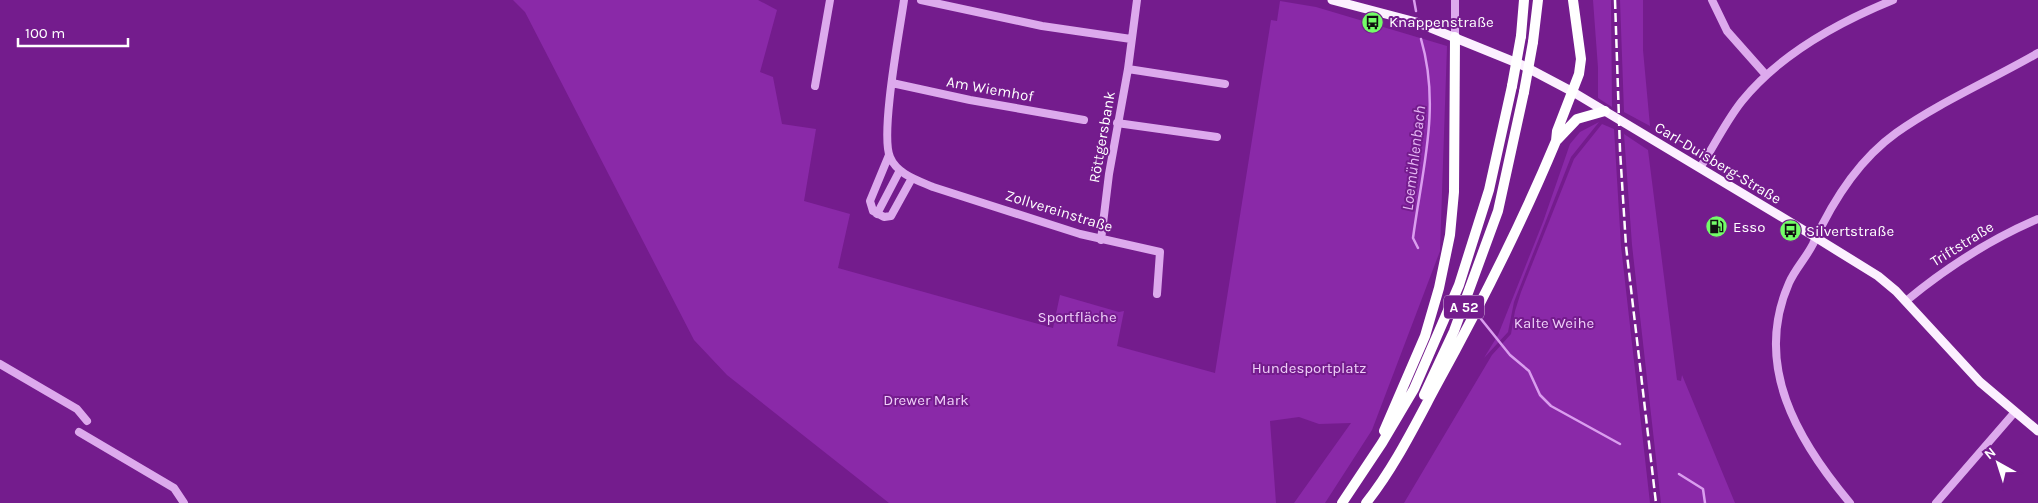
<svg xmlns="http://www.w3.org/2000/svg" width="2038" height="503" font-family="Karla,sans-serif">
	<rect width="100%" height="100%" fill="#741c8d"/>
	<!-- green -->
	<path fill="#8a29a8" d="M 513,0 L 758,0 L 777,10 L 760,72 L 773,77 L 782,124 L 816,129 L 804,201 L 850,214 L 838,268 L 1053,328 L 1060,295 L 1119,312 L 1124,311 L 1117,346 L 1215,373 L 1271,20 L 1277,21 L 1280,1 L 1316,7 L 1447,46 L 1440,251 L 1372,430 L 1325,503 L 1294,503 L 1351,423 L 1319,424 L 1299,417 L 1270,421 L 1276,503 L 889,503 L 727,375 L 694,340 L 525,12 Z
		M 1593,0 L 1611,0 L 1612,107 L 1598,98 L 1598,68 Z
		M 1620,0 L 1643,0 L 1643,50 L 1650,126 L 1624,112 Z
		M 1599,122 L 1571,157 L 1514,302 L 1508,332 L 1484,358 L 1498,335 L 1543,222 L 1570,144 L 1580,132 Z
		M 1602,124 L 1614,129 L 1621,246 L 1650,503 L 1404,503 L 1492,355 L 1511,334 L 1515,311 L 1521,292 L 1574,159 Z
		M 1624,134 L 1648,150 L 1677,380 L 1681,381 L 1682,375 L 1735,503 L 1661,503 L 1632,245 Z"/>
	<g fill="none" stroke-linecap="round" stroke-linejoin="round">
		<!-- stream -->
		<path stroke="#da9def" stroke-width="2.5" d="M 1414,0 L 1416,11
			M 1418,248 L 1413,238 C 1422,170 1441,107 1421,39
			M 1481,319 L 1510,355 L 1529,371 L 1540,395 L 1551,406 L 1620,444
			M 1679,474 L 1703,489 L 1705,503"/>
		<!-- minor -->
		<path stroke="#ddaaed" stroke-width="8" d="M 904,0 C 900,29 880,134 890,157 C 897,174 917,180 933,187 L 1080,234 L 1160,252 L 1157,294
			M 921,0 L 1042,26 L 1131,39
			M 1455,0 L 1455,37
			M 1712,0 L 1727,31 L 1766,75
			M 1128,69 L 1225,84
			M 892,83 L 970,100 L 1084,120
			M 815,86 L 830,0
			M 1117,123 L 1217,137
			M 889,155 L 870,201 L 873,211 L 884,217 L 891,216 L 912,178
			M 1700,168 C 1714,146 1726,121 1742,101 C 1780,54 1839,22 1893,0
			M 877,214 L 900,170
			M 1101,240 L 1109,174 L 1128,69 L 1137,0
			M 1906,301 C 1947,267 1989,240 2038,219
			M 0,364 L 77,409 L 87,421
			M 79,432 L 174,488 L 184,503
			M 1850,503 C 1797,440 1753,365 1789,283 C 1795,269 1806,258 1813,244 C 1832,202 1857,161 1896,133 C 1940,102 1991,80 2038,53
			M 1936,503 L 2014,413"/>
		<!-- major -->
		<path stroke="#fcf0ff" stroke-width="9" d="M 1332,0 L 1416,22 L 1522,65 L 1573,92 L 1815,237 L 1878,276 L 1896,291 L 1980,382 L 2038,431"/>
		<!-- highway -->
		<path stroke="#fff" stroke-width="10" d="M 1521,36 L 1524,0
			M 1533,42 L 1538,0
			M 1557,140 L 1577,119 L 1605,111
			M 1424,395 L 1454,331 L 1498,211 L 1524,92
			M 1384,431 L 1425,336 L 1439,288 L 1450,235 L 1454,192 L 1455,37
			M 1342,503 L 1382,443 L 1414,389 L 1459,285 L 1489,190 L 1512,86
			M 1366,503 C 1394,468 1415,425 1436,386 C 1480,306 1521,225 1556,141 L 1557,131 L 1579,74 L 1581,59 L 1573,0"/>
		<!-- rail -->
		<path stroke="#fff" stroke-width="2.5" stroke-dasharray="9 4" stroke-linecap="butt" d="M 1615,0 L 1620,150 L 1626,246 L 1656,503"/>
		<!-- highway-bridge -->
		<path stroke="#fff" stroke-width="10" d="M 1512,86 L 1521,36
			M 1524,92 L 1533,42"/>
	</g>
	<!-- icons -->
	<defs>
		<symbol id="bus-disc" viewBox="-11 -11 22 22"><circle r="9.5" fill="#73fd68" stroke="#741c8d"/><path d="M-5-6H5V4H4V6H2V4H-2V6H-4V4H-5ZM-3.5-4V0h7V-4ZM-3.5 1.2v1.5H-2V1.2ZM2 1.2v1.5H3.5V1.2Z" fill="#111"/></symbol>
		<symbol id="fuel-disc" viewBox="-11 -11 22 22"><circle r="9.5" fill="#73fd68" stroke="#741c8d"/><path d="M-5.5-6h7V0h2V4h1.3V-2.5L3-4.5l.8-.8L6-3V5H2.5V1h-1V6h-7ZM-4.2-4.7v3.2H.2V-4.7Z" fill="#111"/></symbol>
	</defs>
	<g fill-rule="evenodd">
		<use href="#bus-disc" x="1360" y="10" width="25" height="25"/>
		<use href="#fuel-disc" x="1704" y="214" width="25" height="25"/>
		<use href="#bus-disc" x="1778" y="218" width="25" height="25"/>
	</g>
	<g text-anchor="middle" stroke-width="4" stroke-linejoin="round" paint-order="stroke">
		<!-- shield labels -->
		<rect fill="#741c8d" stroke="#d5bbdd" stroke-width="1" x="1444" y="295.5" width="40" height="23" rx="4"/>
		<g font-size="14" font-weight="bold" fill="#fff">
			<text x="1464" y="312">A 52</text>
		</g>
		<!-- poi labels -->
		<g font-size="15" fill="#fff" stroke="#741c8d" text-anchor="start">
			<text x="1389" y="27">Knappenstraße</text>
			<text x="1733" y="232">Esso</text>
			<text x="1806" y="236">Silvertstraße</text>
		</g>
		<!-- street labels -->
		<g font-size="15" fill="#fff" stroke="#741c8d">
			<text transform="translate(990 89) rotate(10)" y="5">Am Wiemhof</text>
			<text transform="translate(1102 137) rotate(-80)" y="5">Röttgersbank</text>
			<text transform="translate(1718 163) rotate(31)" y="5">Carl-Duisberg-Straße</text>
			<text transform="translate(1059 211) rotate(17)" y="5">Zollvereinstraße</text>
			<text transform="translate(1962 244) rotate(-32)" y="5">Triftstraße</text>
		</g>
		<!-- park labels -->
		<g font-size="15" fill="#efcff9" stroke="#741c8d">
			<text x="1077" y="322">Sportfläche</text>
			<text x="1554" y="328">Kalte Weihe</text>
			<text x="1309" y="373">Hundesportplatz</text>
			<text x="926" y="405">Drewer Mark</text>
		</g>
		<!-- water labels -->
		<g font-size="16" font-style="italic" fill="#e5b6f4" stroke="#741c8d">
			<text transform="translate(1413 158) rotate(-83)" y="6">Loemühlenbach</text>
		</g>
	</g>
	<!-- north arrow -->
	<g transform="translate(1998 463) rotate(321)" stroke="#741c8d" stroke-width="4" paint-order="stroke">
	<path d="M0-4L9 19L0 12L-9 19Z" fill="#ffffff"/>
	<text y="-8" font-size="14" font-weight="bold" text-anchor="middle" fill="#ffffff">N</text>
	</g>
	<!-- scale -->
	<path d="M18 38v8h110v-8" fill="none" stroke="#ffffff" stroke-width="2.5"/>
	<text x="25" y="38" font-size="15" fill="#ffffff" stroke="#741c8d" stroke-width="4" paint-order="stroke">100 m</text>
</svg>
